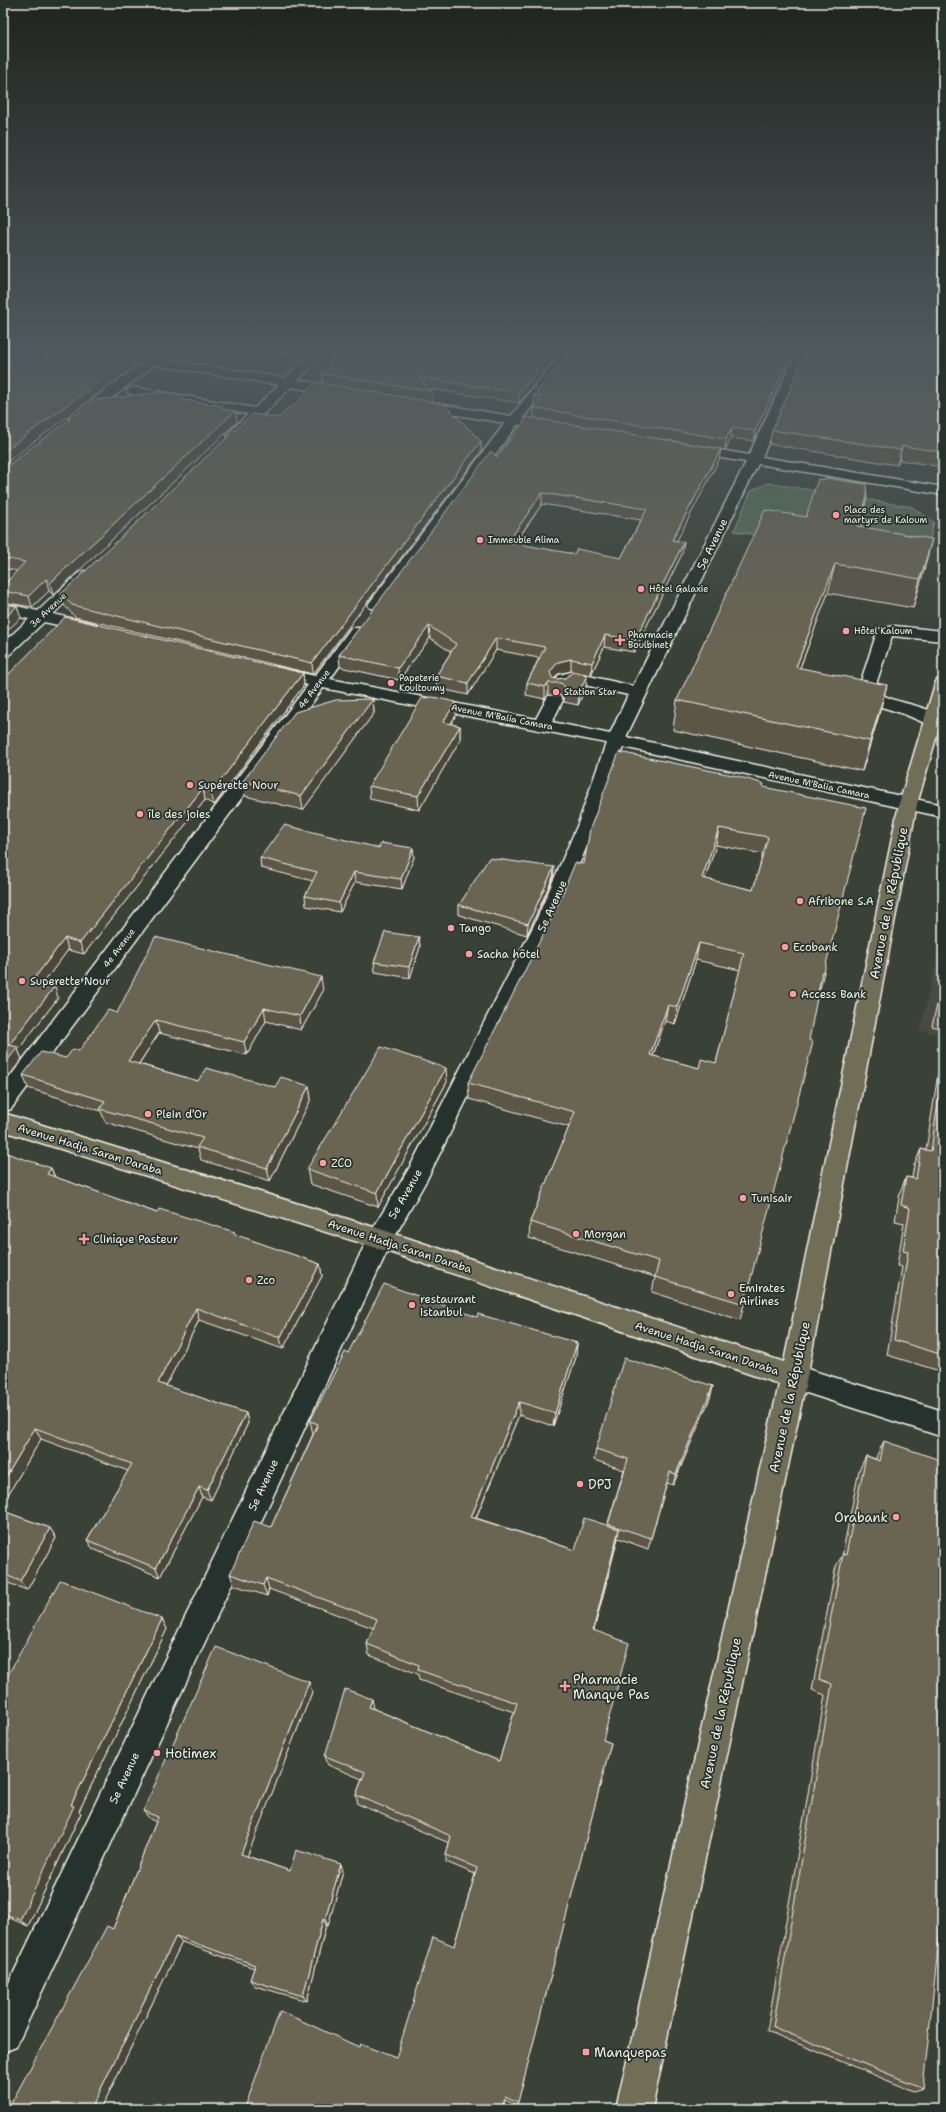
<svg xmlns="http://www.w3.org/2000/svg" width="946" height="2112" font-family="'Shantell Sans',sans-serif">
	<rect width="100%" height="100%" fill="#3a4238"/>
	<filter id="ink" filterUnits="userSpaceOnUse"><feTurbulence type="fractalNoise" baseFrequency=".025" numOctaves="2"/><feDisplacementMap in="SourceGraphic" scale="8" xChannelSelector="R" yChannelSelector="G"/><feConvolveMatrix kernelMatrix="1 2 1 2 8 2 1 2 1" color-interpolation-filters="sRGB"/></filter>
	<g filter="url(#ink)">
		<!-- built -->
		<path fill="#484c40" d="M 943,931 L 943,1036 L 920,1030 Z"/>
		<!-- green -->
		<path fill="#597055" stroke="#a6b09e" d="M 768,483 L 912,507 L 934,522 L 923,567 L 734,531 L 751,491 Z"/>
		<g fill="none" stroke-linecap="round" stroke-linejoin="round">
			<defs>
				<path id="minor" d="M 97,353 L 124,353 L 285,378 L 312,353 L 325,353 L 298,380 L 340,387 L 346,391 L 340,395 L 291,387 L 239,438 L 234,439 L 227,435 L 248,414 L 132,395 L 126,391 L 132,387 L 255,408 L 279,385 L 155,365 L 81,421 L 71,421 L 69,418 L 71,415 L 142,363 L 103,357 Z
					M 562,353 L 574,353 L 523,418 L 530,419 L 532,422 L 530,425 L 517,425 L 382,608 L 370,608 L 368,605 L 370,602 L 505,423 L 421,409 L 415,405 L 416,402 L 421,401 L 511,416 Z
					M 796,353 L 808,353 L 762,457 L 943,487 L 943,495 L 758,464 L 626,737 L 943,805 L 943,817 L 623,747 L 596,824 L 554,925 L 427,1179 L 390,1245 L 16,2047 L 3,2052 L 3,1995 L 371,1232 L 411,1165 L 534,925 L 578,824 L 606,743 L 323,688 L 11,1109 L 3,1112 L 3,1086 L 308,685 L 269,676 L 267,672 L 269,668 L 275,667 L 315,676 L 351,628 L 363,628 L 365,631 L 330,679 L 536,719 L 548,696 L 554,695 L 560,696 L 563,700 L 552,722 L 610,734 L 628,695 L 572,682 C 565,687 563,690 554,688 L 552,684 L 559,675 L 571,672 L 633,686 L 746,462 L 690,453 L 683,449 L 690,445 L 749,455 Z
					M 84,571 L 89,573 L 92,576 L 89,579 L 53,614 L 96,624 L 98,627 L 96,630 L 90,632 L 44,622 L 9,655 L 3,657 L 3,643 L 29,619 L 3,613 L 3,603 L 38,611 L 79,573 Z
					M 895,626 L 943,631 L 943,641 L 892,636 L 877,681 L 877,690 C 890,705 930,703 942,720 L 939,724 L 933,725 L 927,724 L 904,714 L 869,703 L 860,691 L 861,681 L 877,632 L 879,629 Z
					M 794,1365 L 943,1411 L 943,1437 L 785,1386 L 781,1377 L 785,1368 Z"/>
				<path id="major" d="M 943,679 L 943,714 L 917,804 L 807,1377 L 652,2109 L 616,2109 L 779,1384 L 380,1249 L 3,1131 L 3,1113 L 380,1229 L 784,1362 L 899,804 L 935,684 L 937,680 Z"/>
			</defs>
			<!-- minor casing -->
			<use href="#minor" stroke="#f4f1e8" stroke-width="3"/>
			<!-- major casing -->
			<use href="#major" stroke="#f4f1e8" stroke-width="3"/>
			<!-- minor -->
			<use href="#minor" fill="#26332d" fill-rule="evenodd"/>
			<!-- major -->
			<use href="#major" fill="#716e59" fill-rule="evenodd"/>
		</g>
		<!-- wall -->
		<path fill="#5b5747" stroke="#f4f1e8" fill-rule="evenodd" d="M 131,353 L 156,353 L 152,356 Z
			M 257,353 L 291,353 L 286,357 Z
			M 560,353 L 519,403 L 430,389 L 432,391 L 432,402 L 481,441 L 481,452 L 313,674 L 75,617 L 64,605 L 61,594 L 279,418 L 323,384 L 322,374 L 330,365 L 330,362 Z
			M 943,353 L 943,467 L 899,460 L 897,465 L 769,444 L 772,430 Z
			M 794,354 L 754,441 L 731,438 L 725,450 L 590,428 L 719,460 L 676,541 L 682,554 L 634,652 L 604,647 L 591,675 L 571,671 L 558,674 L 554,678 L 557,679 L 587,675 L 586,687 L 578,705 L 564,702 L 564,699 L 560,695 L 548,695 L 545,699 L 526,695 L 527,683 L 539,658 L 496,650 L 468,695 L 437,688 L 436,676 L 451,652 L 430,638 L 399,680 L 340,667 L 339,655 L 497,457 L 534,418 L 534,408 L 535,406 L 534,406 L 534,395 ZM 542,504 L 641,520 L 621,558 L 574,554 L 515,544 Z
			M 183,400 L 224,410 L 235,411 L 237,422 L 53,595 L 49,591 L 32,607 L 3,602 L 3,586 L 17,571 L 3,568 L 3,467 L 6,467 Z
			M 806,517 L 860,526 L 925,567 L 913,608 L 828,593 L 800,668 L 879,715 L 862,771 L 673,730 L 677,700 Z
			M 303,673 L 304,685 L 214,805 L 205,800 L 84,954 L 68,950 L 43,983 L 58,998 L 18,1050 L 22,1059 L 3,1084 L 3,680 Z
			M 373,699 L 374,713 L 303,810 L 245,796 L 243,781 Z
			M 456,702 L 456,715 L 451,724 L 460,726 L 460,740 L 419,810 L 370,799 L 369,786 Z
			M 763,787 L 824,972 L 820,989 L 819,989 L 744,1304 L 740,1320 L 652,1292 L 655,1277 L 529,1238 L 530,1222 L 569,1127 L 469,1099 L 468,1083 L 584,864 ZM 716,845 L 763,854 L 753,890 L 705,879 ZM 696,960 L 740,970 L 716,1063 L 699,1068 L 653,1056 L 665,1021 L 675,1024 Z
			M 414,857 L 402,889 L 355,882 L 340,912 L 306,906 L 305,896 L 313,881 L 261,868 L 260,858 Z
			M 554,867 L 553,877 L 527,935 L 459,915 L 459,905 Z
			M 419,937 L 420,947 L 410,978 L 375,972 L 374,962 Z
			M 943,979 L 943,1029 L 932,1026 Z
			M 323,991 L 301,1030 L 266,1021 L 247,1055 L 159,1033 L 139,1064 L 198,1081 L 275,1087 L 309,1086 L 311,1099 L 270,1181 L 201,1160 L 198,1149 L 105,1122 L 101,1111 L 28,1088 L 23,1075 L 66,1058 L 79,1051 L 117,1013 Z
			M 943,1042 L 943,1372 L 887,1355 L 902,1267 L 897,1266 L 904,1223 L 895,1221 L 900,1192 L 906,1177 L 912,1178 L 914,1165 L 921,1149 L 926,1150 Z
			M 447,1082 L 378,1207 L 310,1184 L 307,1169 Z
			M 51,1168 L 55,1177 L 157,1213 L 235,1235 L 320,1264 L 322,1276 L 283,1349 L 199,1320 L 166,1386 L 246,1413 L 248,1423 L 211,1500 L 202,1497 L 160,1577 L 93,1549 L 87,1540 L 128,1471 L 41,1439 L 3,1503 Z
			M 477,1317 L 577,1343 L 576,1357 L 553,1426 L 519,1415 L 476,1518 L 575,1550 L 607,1526 L 624,1470 L 594,1460 L 596,1449 L 713,1386 L 710,1398 L 673,1485 L 667,1483 L 648,1549 L 618,1538 L 594,1630 L 603,1740 L 611,1743 L 517,2105 L 505,2099 L 502,2109 L 248,2109 L 245,2107 L 359,2047 L 396,2058 L 454,1946 L 475,1874 L 446,1862 L 446,1855 L 449,1843 L 358,1804 L 356,1795 L 362,1779 L 328,1765 L 325,1756 L 374,1709 L 499,1761 L 514,1712 L 419,1680 L 418,1674 L 369,1655 L 367,1644 L 373,1628 L 269,1589 L 267,1596 L 234,1585 L 230,1574 L 271,1527 L 313,1434 L 310,1421 L 348,1353 Z
			M 884,1441 L 923,2088 L 913,2091 L 767,2031 L 825,1695 L 812,1690 L 836,1566 L 842,1556 L 859,1470 L 866,1456 L 876,1459 L 877,1455 Z
			M 3,1511 L 50,1528 L 56,1538 L 27,1590 L 3,1581 Z
			M 162,1619 L 167,1629 L 79,1811 L 81,1813 L 28,1926 L 3,1915 L 3,1684 Z
			M 309,1682 L 312,1692 L 247,1856 L 290,1871 L 343,1871 L 328,1926 L 326,1925 L 307,2001 L 255,1986 L 250,1980 L 254,1968 L 182,1942 L 101,2109 L 8,2109 L 113,1929 L 156,1822 L 150,1819 L 143,1811 Z"/>
		<!-- shaded-wall -->
		<path fill="#4a473a" stroke="#f4f1e8" d="M 152,353 L 156,353 L 152,356 Z
			M 286,353 L 291,353 L 286,357 Z
			M 552,353 L 560,353 L 519,403 L 519,393 Z
			M 792,353 L 794,353 L 794,354 L 754,441 L 755,431 Z
			M 136,354 L 138,364 L 3,465 L 3,452 Z
			M 235,411 L 237,422 L 53,595 L 50,583 Z
			M 732,428 L 731,438 L 725,450 L 726,439 Z
			M 481,441 L 481,452 L 313,674 L 312,663 Z
			M 902,446 L 899,460 L 897,465 L 901,450 Z
			M 721,449 L 719,460 L 671,552 L 672,540 Z
			M 542,493 L 542,504 L 507,554 L 508,542 Z
			M 867,497 L 861,525 L 851,554 L 857,526 Z
			M 932,539 L 925,567 L 913,608 L 920,579 Z
			M 684,542 L 682,554 L 634,652 L 635,640 Z
			M 835,564 L 828,593 L 789,697 L 796,667 Z
			M 46,579 L 49,591 L 32,607 L 29,596 Z
			M 17,606 L 21,618 L 3,634 L 3,620 Z
			M 429,626 L 430,638 L 399,680 L 398,668 Z
			M 605,635 L 604,647 L 591,675 L 592,663 Z
			M 496,638 L 496,650 L 468,695 L 468,683 Z
			M 571,659 L 571,671 L 558,674 L 551,683 L 550,672 L 558,662 Z
			M 303,673 L 304,685 L 214,805 L 211,793 Z
			M 587,675 L 586,687 L 578,705 L 579,693 Z
			M 548,683 L 548,695 L 545,699 L 545,687 Z
			M 887,685 L 879,715 L 862,771 L 870,741 Z
			M 373,699 L 374,713 L 303,810 L 301,796 Z
			M 456,702 L 456,715 L 443,736 L 443,722 Z
			M 460,726 L 460,740 L 419,810 L 418,796 Z
			M 203,788 L 205,800 L 84,954 L 80,943 Z
			M 719,828 L 716,845 L 699,896 L 702,878 Z
			M 413,848 L 414,857 L 402,889 L 401,879 Z
			M 554,867 L 553,877 L 527,935 L 528,924 Z
			M 354,872 L 355,882 L 340,912 L 339,903 Z
			M 419,937 L 420,947 L 410,978 L 409,967 Z
			M 65,938 L 68,950 L 37,991 L 33,980 Z
			M 699,943 L 696,960 L 675,1024 L 677,1007 Z
			M 321,977 L 323,991 L 301,1030 L 300,1016 Z
			M 55,986 L 58,998 L 18,1050 L 22,1059 L 3,1084 L 3,1066 L 9,1045 Z
			M 668,1005 L 665,1021 L 647,1072 L 650,1055 Z
			M 264,1008 L 266,1021 L 247,1055 L 244,1042 Z
			M 156,1020 L 159,1033 L 132,1074 L 128,1061 Z
			M 446,1068 L 447,1082 L 378,1207 L 377,1193 Z
			M 309,1086 L 311,1099 L 270,1181 L 267,1168 Z
			M 51,1168 L 56,1181 L 47,1174 Z
			M 320,1264 L 322,1276 L 283,1349 L 280,1338 Z
			M 196,1308 L 199,1320 L 162,1394 L 158,1383 Z
			M 577,1343 L 576,1357 L 553,1426 L 555,1413 Z
			M 713,1386 L 710,1398 L 673,1485 L 676,1474 Z
			M 519,1402 L 519,1415 L 471,1529 L 471,1517 Z
			M 246,1413 L 248,1423 L 211,1500 L 207,1490 Z
			M 35,1428 L 41,1439 L 3,1503 L 3,1482 Z
			M 199,1487 L 202,1497 L 160,1577 L 156,1568 Z
			M 50,1528 L 56,1538 L 27,1590 L 20,1581 Z
			M 619,1529 L 617,1541 L 591,1641 L 593,1630 Z
			M 266,1578 L 269,1589 L 267,1596 L 263,1585 Z
			M 162,1619 L 167,1629 L 79,1811 L 81,1813 L 28,1926 L 20,1920 L 71,1805 Z
			M 309,1682 L 312,1692 L 245,1862 L 241,1854 Z
			M 372,1699 L 374,1709 L 369,1707 Z
			M 341,1864 L 343,1871 L 328,1926 L 325,1919 Z
			M 323,1919 L 326,1925 L 307,2001 L 303,1996 Z
			M 176,1936 L 182,1942 L 101,2109 L 91,2109 Z"/>
		<!-- building -->
		<path fill="#6a6553" stroke="#f4f1e8" fill-rule="evenodd" d="M 56,353 L 129,353 L 136,354 L 3,452 L 3,365 L 18,360 L 42,363 Z
			M 339,353 L 552,353 L 519,393 L 418,377 L 432,391 L 322,374 L 332,363 L 330,362 Z
			M 569,353 L 792,353 L 755,431 L 732,428 L 726,439 L 534,408 L 542,397 L 534,395 Z
			M 806,353 L 943,353 L 943,452 L 902,446 L 901,450 L 772,430 Z
			M 315,382 L 444,404 L 481,441 L 312,663 L 72,605 L 61,594 L 252,414 L 279,418 L 289,407 L 293,407 Z
			M 163,392 L 175,394 L 183,400 L 224,406 L 221,409 L 235,411 L 50,583 L 46,579 L 29,596 L 3,591 L 3,586 L 25,562 L 3,558 L 3,467 L 6,467 L 95,400 Z
			M 527,417 L 721,449 L 672,540 L 684,542 L 635,640 L 605,635 L 592,663 L 571,659 L 558,662 L 550,672 L 552,678 L 557,679 L 565,678 L 573,672 L 587,675 L 579,693 L 564,690 L 565,687 L 561,683 L 548,683 L 545,687 L 527,683 L 545,647 L 496,638 L 468,683 L 436,676 L 456,644 L 429,626 L 398,668 L 339,655 L 491,451 L 497,457 ZM 542,493 L 647,509 L 621,558 L 577,549 L 574,554 L 508,542 Z
			M 825,478 L 866,484 L 867,497 L 857,526 L 932,539 L 920,579 L 835,564 L 796,667 L 887,685 L 870,741 L 677,700 L 765,510 L 806,517 L 818,479 L 824,480 Z
			M 3,604 L 17,606 L 3,620 Z
			M 65,617 L 303,673 L 211,793 L 203,788 L 80,943 L 65,938 L 33,980 L 55,986 L 9,1045 L 18,1047 L 3,1066 L 3,680 Z
			M 433,697 L 456,702 L 443,722 L 460,726 L 418,796 L 369,786 L 422,698 Z
			M 373,699 L 301,796 L 243,781 L 295,712 L 336,700 Z
			M 619,752 L 737,776 L 764,784 L 763,787 L 866,808 L 824,972 L 822,972 L 809,1040 L 813,1042 L 744,1304 L 655,1277 L 659,1261 L 530,1222 L 575,1112 L 468,1083 L 556,909 L 575,863 L 584,864 L 590,829 ZM 719,828 L 768,837 L 753,890 L 702,878 ZM 699,943 L 744,953 L 716,1063 L 701,1059 L 699,1068 L 650,1055 L 668,1005 L 677,1007 Z
			M 284,825 L 379,848 L 381,843 L 413,848 L 401,879 L 354,872 L 339,903 L 305,896 L 317,872 L 260,858 Z
			M 489,858 L 554,867 L 528,924 L 459,905 Z
			M 385,932 L 419,937 L 409,967 L 374,962 Z
			M 155,937 L 321,977 L 300,1016 L 264,1008 L 244,1042 L 156,1020 L 128,1061 L 198,1081 L 206,1068 L 275,1087 L 281,1077 L 309,1086 L 267,1168 L 197,1147 L 203,1138 L 100,1109 L 105,1101 L 23,1075 L 41,1052 L 66,1058 L 73,1049 L 79,1051 L 108,1010 L 117,1013 Z
			M 943,990 L 943,1011 L 939,1010 Z
			M 381,1047 L 446,1068 L 377,1193 L 307,1169 Z
			M 943,1068 L 943,1355 L 894,1340 L 908,1252 L 903,1251 L 910,1208 L 901,1205 L 906,1177 L 916,1179 L 921,1149 L 931,1151 Z
			M 3,1152 L 51,1168 L 47,1174 L 157,1213 L 159,1209 L 235,1232 L 234,1234 L 320,1264 L 280,1338 L 196,1308 L 158,1383 L 246,1413 L 207,1490 L 199,1487 L 156,1568 L 87,1540 L 132,1464 L 35,1428 L 3,1482 Z
			M 384,1284 L 477,1317 L 478,1314 L 577,1343 L 555,1413 L 519,1402 L 471,1517 L 575,1550 L 584,1518 L 619,1529 L 593,1630 L 629,1643 L 603,1740 L 611,1743 L 518,2102 L 505,2096 L 502,2109 L 249,2109 L 245,2107 L 280,2011 L 359,2047 L 360,2044 L 396,2058 L 433,1937 L 454,1946 L 477,1868 L 446,1855 L 451,1836 L 356,1795 L 365,1772 L 325,1756 L 345,1689 L 372,1699 L 369,1707 L 499,1761 L 517,1703 L 418,1670 L 419,1665 L 367,1644 L 377,1619 L 266,1578 L 263,1585 L 230,1574 L 254,1521 L 271,1527 L 318,1424 L 310,1421 L 345,1352 L 348,1353 Z
			M 624,1358 L 713,1386 L 676,1474 L 670,1472 L 651,1538 L 608,1524 L 628,1459 L 596,1449 Z
			M 884,1441 L 943,1461 L 943,1902 L 923,2088 L 773,2027 L 832,1684 L 819,1679 L 843,1554 L 846,1555 L 866,1456 L 880,1461 Z
			M 3,1511 L 50,1528 L 20,1581 L 3,1574 Z
			M 60,1580 L 162,1619 L 71,1805 L 74,1806 L 20,1920 L 3,1913 L 3,1684 Z
			M 216,1647 L 309,1682 L 241,1854 L 290,1871 L 296,1850 L 341,1864 L 325,1919 L 323,1919 L 303,1996 L 250,1980 L 255,1965 L 176,1936 L 91,2109 L 8,2109 L 107,1926 L 113,1929 L 158,1817 L 143,1811 Z"/>
	</g>
	<!-- sky -->
	<linearGradient id="sky" x2="0" y2="1"><stop stop-color="#20241f"/><stop offset="0.54" stop-color="#4f5a5e"/><stop offset="1" stop-color="#4f5a5e" stop-opacity="0"/></linearGradient>
	<rect width="946" height="648" fill="url(#sky)"/>
	<!-- markers -->
	<g fill="#ff9aa2" stroke="#26332d" stroke-width="1.5">
		<circle cx="836" cy="515" r="4"/>
		<circle cx="480" cy="540" r="4"/>
		<circle cx="641" cy="589" r="4"/>
		<circle cx="846" cy="631" r="4"/>
		<path d="M618 634h4v4h4v4h-4v4h-4v-4h-4v-4h4z"/>
		<circle cx="391" cy="683" r="4"/>
		<circle cx="556" cy="692" r="4"/>
		<circle cx="190" cy="785" r="4"/>
		<circle cx="140" cy="814" r="4"/>
		<circle cx="800" cy="901" r="4"/>
		<circle cx="451" cy="928" r="4"/>
		<circle cx="785" cy="947" r="4"/>
		<circle cx="469" cy="954" r="4"/>
		<circle cx="22" cy="981" r="4"/>
		<circle cx="793" cy="994" r="4"/>
		<circle cx="148" cy="1114" r="4"/>
		<circle cx="323" cy="1163" r="4"/>
		<circle cx="743" cy="1198" r="4"/>
		<circle cx="576" cy="1234" r="4"/>
		<path d="M82 1233h4v4h4v4h-4v4h-4v-4h-4v-4h4z"/>
		<circle cx="249" cy="1280" r="4"/>
		<circle cx="731" cy="1294" r="4"/>
		<circle cx="412" cy="1305" r="4"/>
		<circle cx="580" cy="1484" r="4"/>
		<circle cx="896" cy="1517" r="4"/>
		<path d="M563 1680h4v4h4v4h-4v4h-4v-4h-4v-4h4z"/>
		<circle cx="157" cy="1753" r="4"/>
		<rect x="582" y="2048" width="8" height="8" rx="2"/>
	</g>
	<g text-anchor="middle" stroke-width="3.5" stroke-linejoin="round" paint-order="stroke">
		<!-- far-poi labels -->
		<g font-size="9" fill="#f4f1e8" stroke="#26332d" text-anchor="start">
			<text x="844" y="513">Place des<tspan x="844" dy="10">martyrs de Kaloum</tspan></text>
			<text x="488" y="543">Immeuble Alima</text>
			<text x="649" y="592">Hôtel Galaxie</text>
			<text x="854" y="634">Hôtel Kaloum</text>
			<text x="628" y="638">Pharmacie<tspan x="628" dy="10">Boulbinet</tspan></text>
			<text x="399" y="681">Papeterie<tspan x="399" dy="10">Koultoumy</tspan></text>
			<text x="564" y="695">Station Star</text>
		</g>
		<!-- far-street labels -->
		<g font-size="9" fill="#f4f1e8" stroke="#26332d">
			<text transform="translate(48 610) rotate(-43)" y="3">3e Avenue</text>
			<text transform="translate(314 689) rotate(-53)" y="3">4e Avenue</text>
			<text transform="translate(502 717) rotate(11)" y="3">Avenue M'Balia Camara</text>
			<text transform="translate(819 785) rotate(12)" y="3">Avenue M'Balia Camara</text>
			<text transform="translate(119 948) rotate(-53)" y="3">4e Avenue</text>
		</g>
		<!-- street labels -->
		<g font-size="11" fill="#f4f1e8" stroke="#26332d">
			<text transform="translate(712 544) rotate(-64)" y="4">5e Avenue</text>
			<text transform="translate(552 906) rotate(-66)" y="4">5e Avenue</text>
			<text transform="translate(90 1149) rotate(17)" y="4">Avenue Hadja Saran Daraba</text>
			<text transform="translate(405 1194) rotate(-60)" y="4">5e Avenue</text>
			<text transform="translate(400 1246) rotate(18)" y="4">Avenue Hadja Saran Daraba</text>
			<text transform="translate(707 1348) rotate(18)" y="4">Avenue Hadja Saran Daraba</text>
			<text transform="translate(263 1485) rotate(-65)" y="4">5e Avenue</text>
			<text transform="translate(124 1778) rotate(-65)" y="4">5e Avenue</text>
		</g>
		<!-- poi labels -->
		<g font-size="11" fill="#f4f1e8" stroke="#26332d" text-anchor="start">
			<text x="198" y="789">Supérette Nour</text>
			<text x="148" y="818">île des joies</text>
			<text x="808" y="905">Afribone S.A</text>
			<text x="459" y="932">Tango</text>
			<text x="793" y="951">Ecobank</text>
			<text x="477" y="958">Sacha hôtel</text>
			<text x="30" y="985">Superette Nour</text>
			<text x="801" y="998">Access Bank</text>
			<text x="156" y="1118">Plein d'Or</text>
			<text x="331" y="1167">ZCO</text>
			<text x="751" y="1202">Tunisair</text>
			<text x="584" y="1238">Morgan</text>
			<text x="93" y="1243">Clinique Pasteur</text>
			<text x="257" y="1284">Zco</text>
			<text x="739" y="1292">Emirates<tspan x="739" dy="13">Airlines</tspan></text>
			<text x="420" y="1303">restaurant<tspan x="420" dy="13">istanbul</tspan></text>
		</g>
		<!-- near-street labels -->
		<g font-size="13" fill="#f4f1e8" stroke="#26332d">
			<text transform="translate(888 903) rotate(-79)" y="5">Avenue de la République</text>
			<text transform="translate(789 1397) rotate(-78)" y="5">Avenue de la République</text>
			<text transform="translate(720 1713) rotate(-78)" y="5">Avenue de la République</text>
		</g>
		<!-- near-poi labels -->
		<g font-size="13" fill="#f4f1e8" stroke="#26332d" text-anchor="start">
			<text x="588" y="1489">DPJ</text>
			<text x="888" y="1522" text-anchor="end">Orabank</text>
			<text x="573" y="1684">Pharmacie<tspan x="573" dy="15">Manque Pas</tspan></text>
			<text x="165" y="1758">Hotimex</text>
			<text x="594" y="2057">Manquepas</text>
		</g>
	</g>
	<!-- margin -->
	<rect width="946" height="2112" fill="none" stroke="#26332d" stroke-width="16"/>
	<rect x="8" y="8" width="930" height="2096" fill="none" stroke="#f4f1e8" stroke-width="1.5" filter="url(#ink)"/>
</svg>
